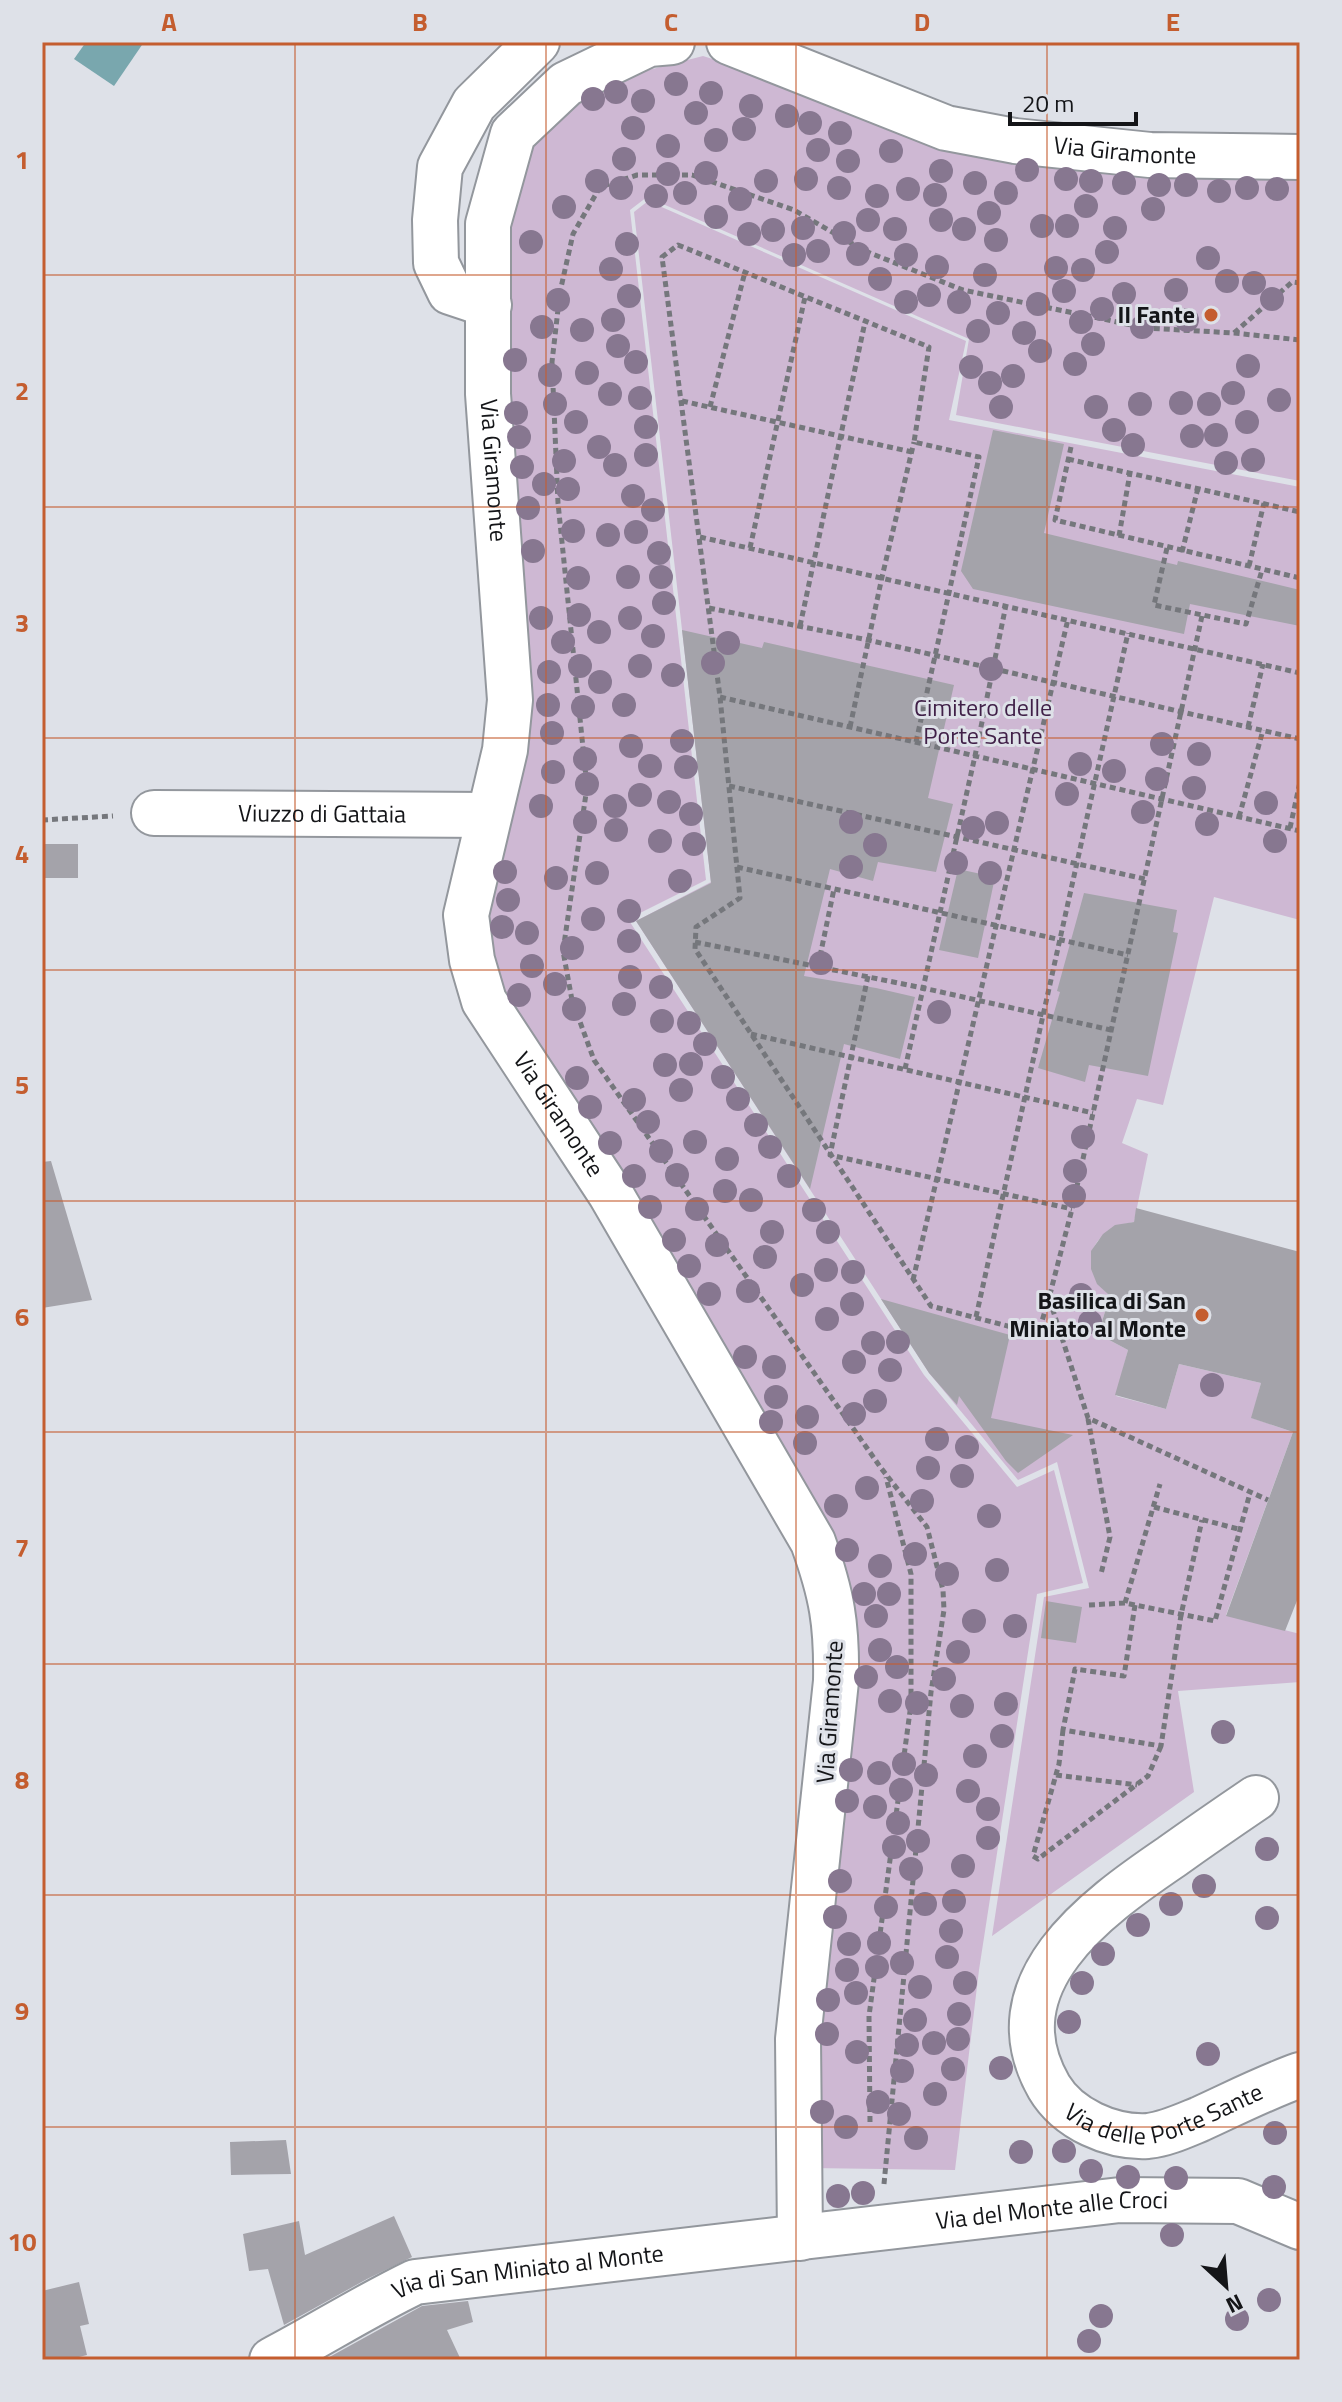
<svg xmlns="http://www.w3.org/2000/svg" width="1342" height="2402" font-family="'Titillium Web',sans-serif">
	<rect width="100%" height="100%" fill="#dee1e8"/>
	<!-- green -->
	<path fill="#ceb8d3" d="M 703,56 L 820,93 L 1300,173 L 1300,481 L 956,415 L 969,339 L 647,197 L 630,210 L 706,880 L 628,919 L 924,1375 L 1017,1487 L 1054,1470 L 1083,1583 L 1037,1594 L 979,1970 L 955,2170 L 810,2168 L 853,1615 L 552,1091 L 487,957 L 485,875 L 506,497 L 502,196 L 547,118 L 637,73 Z
		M 648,201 L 966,341 L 949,420 L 1300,487 L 1300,920 L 1214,897 L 1163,1105 L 1137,1099 L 1122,1143 L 1148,1154 L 1134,1222 C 1090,1230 1076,1265 1110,1296 L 1098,1334 L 1128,1350 L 1116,1396 L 1166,1409 L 1179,1364 L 1261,1383 L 1252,1418 L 1293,1432 L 1226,1615 L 1300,1634 L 1300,1682 L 1178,1691 L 1194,1792 L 992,1936 L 1044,1597 L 1089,1588 L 1057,1462 L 1018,1480 L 929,1373 L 636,921 L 711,882 L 634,212 Z"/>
	<!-- water -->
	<path fill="#79a7ae" d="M 86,42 L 144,42 L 114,86 L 74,59 Z"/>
	<!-- building -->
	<path fill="#a4a3aa" d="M 993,430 L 1064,444 L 1044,533 L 1177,565 L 1178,561 L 1300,590 L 1300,626 L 1190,604 L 1184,634 L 973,589 L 961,571 Z
		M 682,630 L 762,648 L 764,642 L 954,685 L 928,798 L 953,804 L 936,872 L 878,862 L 873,881 L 830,869 L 804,976 L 876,988 L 915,997 L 900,1059 L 844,1044 L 810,1189 L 636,921 L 711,883 Z
		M 42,844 L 78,844 L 78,878 L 42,878 Z
		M 958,869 L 995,877 L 978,958 L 939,950 Z
		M 1084,893 L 1177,910 L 1173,932 L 1178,933 L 1148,1076 L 1089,1065 L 1085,1082 L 1038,1068 L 1060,992 L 1057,991 Z
		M 51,1161 L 92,1300 L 42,1308 L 42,1162 Z
		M 1136,1208 L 1300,1252 L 1300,1593 L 1285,1631 L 1226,1616 L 1293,1432 L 1251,1418 L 1261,1383 L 1179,1364 L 1166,1409 L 1115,1395 L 1128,1350 L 1098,1334 L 1110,1296 L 1097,1284 L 1091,1269 L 1091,1251 L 1103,1234 L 1115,1225 L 1134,1222 Z
		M 881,1299 L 1010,1335 L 991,1418 L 1073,1435 L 1018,1473 L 1006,1461 L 959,1396 L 957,1405 L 929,1373 Z
		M 1046,1601 L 1082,1607 L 1076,1643 L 1041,1638 Z
		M 286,2140 L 291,2174 L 231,2175 L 230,2142 Z
		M 394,2216 L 412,2257 L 367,2279 L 284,2325 L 268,2269 L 249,2271 L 243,2234 L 299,2221 L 305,2255 Z
		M 79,2282 L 89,2324 L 80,2326 L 87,2355 L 67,2360 L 42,2360 L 42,2291 Z
		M 468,2301 L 473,2322 L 447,2330 L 461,2360 L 324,2360 L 422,2306 Z"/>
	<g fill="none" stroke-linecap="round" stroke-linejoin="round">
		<defs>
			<g id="minor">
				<path id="s1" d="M 672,42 L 649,44 L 566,84 L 513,134 L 488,224 L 488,394 L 510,700 L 505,750 L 466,915 L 472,960 L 484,1001 L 610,1193 L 813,1542 C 832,1595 837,1624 836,1681 L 798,2039 L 800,2238"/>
				<path id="s2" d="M 729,42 L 946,128 L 1015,141 L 1150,155 L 1300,157"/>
				<path d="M 489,305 L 450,292 L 436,263 L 435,220 L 440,167 L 474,104 L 537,42"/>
				<path id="s3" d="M 154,813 L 489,815"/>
				<path id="s4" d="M 1256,1798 C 1228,1817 1199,1837 1171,1857 C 1096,1908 990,1984 1049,2087 C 1068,2119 1111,2138 1148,2136 C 1166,2134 1183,2126 1200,2119 C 1233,2104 1266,2087 1300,2075"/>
				<path id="s5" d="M 272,2360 C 320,2335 365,2306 415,2282 L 1120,2200 L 1238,2201 L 1300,2227"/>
			</g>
		</defs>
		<!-- minor casing -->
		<use href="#minor" stroke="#93979d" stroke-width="48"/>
		<!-- path -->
		<path stroke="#75777c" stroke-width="5" stroke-dasharray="6 4" stroke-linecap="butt" d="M 1234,333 L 1292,282 L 1300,283
			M 682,401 L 912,452
			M 710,407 L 745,272
			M 1071,447 L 1055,520 L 1300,578
			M 1068,459 L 1300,512
			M 1119,536 L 1130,473
			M 700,537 L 1300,673
			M 750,548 L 805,297
			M 1167,548 L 1154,605 L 1246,624 L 1262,570
			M 1182,552 L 1198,488
			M 1249,566 L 1264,503
			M 709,608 L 868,640 L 1300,739
			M 1202,616 L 1072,1209 L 1049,1298 L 1088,1418 L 1268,1500
			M 800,626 L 865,322
			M 720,697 L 1300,831
			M 850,727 L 882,577 L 914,442
			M 1248,727 L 1263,664
			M 916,742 L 979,457 L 914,442 L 929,347 L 678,245 L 662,257 L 720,697 L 740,898 L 696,927 L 695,949 L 931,1306 L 1038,1334 L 1049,1298
			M 729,786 L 1145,879
			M 1239,817 L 1263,730
			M 42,820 L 113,816
			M 1290,828 L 1300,782
			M 737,867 L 1128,955
			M 695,942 L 923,988 L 1111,1030
			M 818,966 L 834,889
			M 868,976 L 830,1155 L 1072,1209
			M 751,1034 L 1093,1113
			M 905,1069 L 975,756 L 1006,605
			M 913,1280 L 1068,619
			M 976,1317 L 1128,633
			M 1088,1419 L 1110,1537 L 1101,1574
			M 1154,1507 L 1242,1530
			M 1125,1603 L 1160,1484
			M 1089,1605 L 1125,1603 L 1215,1621 L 1250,1493
			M 1135,1605 L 1124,1676 L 1075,1669 L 1063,1730 L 1161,1746 L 1181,1615 L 1202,1520
			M 1063,1730 L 1059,1764 L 1033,1856 L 1038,1859 L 1148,1776 L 1161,1746
			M 1056,1775 L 1137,1785
			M 870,2122 L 869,2016 L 911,1704 L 911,1574 L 886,1477
			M 884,2184 L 931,1692 L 944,1610 L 943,1590 L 927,1527 L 881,1468 L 594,1060 L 572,1000 L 563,951 L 587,787 L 558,503 L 552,362 L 560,292 L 573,234 L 600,187 L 637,175 L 692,175 L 794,210 L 865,251 L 963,290 L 1146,328 L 1234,333 L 1300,340"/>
		<!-- minor -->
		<use href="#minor" stroke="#fff" stroke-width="44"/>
	</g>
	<!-- trees -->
	<g fill="#877790">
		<circle cx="676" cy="84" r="12"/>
		<circle cx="616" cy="92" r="12"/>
		<circle cx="711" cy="93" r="12"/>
		<circle cx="593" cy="99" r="12"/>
		<circle cx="643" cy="101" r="12"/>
		<circle cx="751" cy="106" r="12"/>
		<circle cx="696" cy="113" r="12"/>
		<circle cx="787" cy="116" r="12"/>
		<circle cx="810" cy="123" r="12"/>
		<circle cx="633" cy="128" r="12"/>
		<circle cx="744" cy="129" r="12"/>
		<circle cx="840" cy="133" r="12"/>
		<circle cx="716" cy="140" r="12"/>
		<circle cx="668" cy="146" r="12"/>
		<circle cx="818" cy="150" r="12"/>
		<circle cx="891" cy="151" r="12"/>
		<circle cx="624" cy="159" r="12"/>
		<circle cx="848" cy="161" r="12"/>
		<circle cx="1027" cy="170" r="12"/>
		<circle cx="941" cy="171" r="12"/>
		<circle cx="706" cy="173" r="12"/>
		<circle cx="668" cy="174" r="12"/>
		<circle cx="806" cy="179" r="12"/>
		<circle cx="1066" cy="179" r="12"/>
		<circle cx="597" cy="181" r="12"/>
		<circle cx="766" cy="181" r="12"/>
		<circle cx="1091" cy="181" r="12"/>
		<circle cx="975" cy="183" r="12"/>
		<circle cx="1124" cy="183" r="12"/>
		<circle cx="1159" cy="185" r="12"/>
		<circle cx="1186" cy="185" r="12"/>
		<circle cx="621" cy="188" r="12"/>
		<circle cx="839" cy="188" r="12"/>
		<circle cx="1247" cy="188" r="12"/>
		<circle cx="908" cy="189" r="12"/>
		<circle cx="1277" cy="189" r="12"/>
		<circle cx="1219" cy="191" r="12"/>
		<circle cx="685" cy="193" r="12"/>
		<circle cx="1006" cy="193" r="12"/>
		<circle cx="935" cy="195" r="12"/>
		<circle cx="656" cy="196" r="12"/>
		<circle cx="877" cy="196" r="12"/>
		<circle cx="740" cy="199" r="12"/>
		<circle cx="1086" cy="206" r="12"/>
		<circle cx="564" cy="207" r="12"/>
		<circle cx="1153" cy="209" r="12"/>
		<circle cx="989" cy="213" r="12"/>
		<circle cx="716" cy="217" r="12"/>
		<circle cx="868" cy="220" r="12"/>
		<circle cx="941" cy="220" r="12"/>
		<circle cx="1042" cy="226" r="12"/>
		<circle cx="1067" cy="226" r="12"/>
		<circle cx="803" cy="228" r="12"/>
		<circle cx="1115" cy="228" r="12"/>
		<circle cx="895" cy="229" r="12"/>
		<circle cx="964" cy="229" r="12"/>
		<circle cx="773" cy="230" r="12"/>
		<circle cx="844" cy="233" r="12"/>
		<circle cx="749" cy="234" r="12"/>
		<circle cx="996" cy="240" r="12"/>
		<circle cx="531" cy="242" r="12"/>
		<circle cx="627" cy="244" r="12"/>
		<circle cx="818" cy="251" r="12"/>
		<circle cx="1107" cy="252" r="12"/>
		<circle cx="858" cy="254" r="12"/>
		<circle cx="794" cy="255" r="12"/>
		<circle cx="906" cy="255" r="12"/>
		<circle cx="1208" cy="258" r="12"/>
		<circle cx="937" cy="267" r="12"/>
		<circle cx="1056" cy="268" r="12"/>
		<circle cx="611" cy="269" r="12"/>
		<circle cx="1083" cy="270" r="12"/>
		<circle cx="985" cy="275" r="12"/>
		<circle cx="880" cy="279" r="12"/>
		<circle cx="1227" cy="281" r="12"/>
		<circle cx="1254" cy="283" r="12"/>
		<circle cx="1176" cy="290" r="12"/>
		<circle cx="1064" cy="291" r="12"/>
		<circle cx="1124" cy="294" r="12"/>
		<circle cx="929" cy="295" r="12"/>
		<circle cx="629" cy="296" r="12"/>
		<circle cx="1272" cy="299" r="12"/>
		<circle cx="558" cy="300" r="12"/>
		<circle cx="906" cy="302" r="12"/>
		<circle cx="959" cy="302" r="12"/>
		<circle cx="1038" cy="304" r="12"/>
		<circle cx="1102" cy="309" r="12"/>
		<circle cx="998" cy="313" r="12"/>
		<circle cx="613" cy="320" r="12"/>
		<circle cx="1187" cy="320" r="12"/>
		<circle cx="1081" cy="322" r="12"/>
		<circle cx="542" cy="327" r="12"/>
		<circle cx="1142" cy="327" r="12"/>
		<circle cx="582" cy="330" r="12"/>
		<circle cx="978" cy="331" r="12"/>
		<circle cx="1024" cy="333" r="12"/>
		<circle cx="1093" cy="344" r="12"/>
		<circle cx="618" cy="346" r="12"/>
		<circle cx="1040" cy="351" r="12"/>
		<circle cx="515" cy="360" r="12"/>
		<circle cx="636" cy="362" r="12"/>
		<circle cx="1075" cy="364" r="12"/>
		<circle cx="1248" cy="366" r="12"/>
		<circle cx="971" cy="367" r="12"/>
		<circle cx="587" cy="373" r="12"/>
		<circle cx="550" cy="375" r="12"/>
		<circle cx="1013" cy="376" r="12"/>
		<circle cx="990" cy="383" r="12"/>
		<circle cx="1233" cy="393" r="12"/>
		<circle cx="610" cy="394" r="12"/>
		<circle cx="640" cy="398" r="12"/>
		<circle cx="1279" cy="400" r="12"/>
		<circle cx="1181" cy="403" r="12"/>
		<circle cx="555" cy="404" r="12"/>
		<circle cx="1140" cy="404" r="12"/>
		<circle cx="1209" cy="404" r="12"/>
		<circle cx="1001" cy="407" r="12"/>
		<circle cx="1096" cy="407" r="12"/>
		<circle cx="516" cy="413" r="12"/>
		<circle cx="576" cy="422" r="12"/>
		<circle cx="1247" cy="422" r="12"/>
		<circle cx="646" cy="427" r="12"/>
		<circle cx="1114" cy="430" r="12"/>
		<circle cx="1216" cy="435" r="12"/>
		<circle cx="1192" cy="436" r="12"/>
		<circle cx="519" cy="437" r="12"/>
		<circle cx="1133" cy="445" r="12"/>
		<circle cx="599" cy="447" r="12"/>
		<circle cx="646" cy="455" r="12"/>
		<circle cx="1253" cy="460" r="12"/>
		<circle cx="564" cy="461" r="12"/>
		<circle cx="1226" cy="463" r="12"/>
		<circle cx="615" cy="465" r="12"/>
		<circle cx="522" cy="467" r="12"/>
		<circle cx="544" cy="484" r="12"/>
		<circle cx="568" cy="489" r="12"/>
		<circle cx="633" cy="496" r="12"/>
		<circle cx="528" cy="508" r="12"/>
		<circle cx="653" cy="510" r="12"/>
		<circle cx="573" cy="531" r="12"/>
		<circle cx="636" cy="532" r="12"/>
		<circle cx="608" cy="535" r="12"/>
		<circle cx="533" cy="551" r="12"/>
		<circle cx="659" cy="553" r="12"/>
		<circle cx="628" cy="577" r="12"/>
		<circle cx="661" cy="577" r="12"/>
		<circle cx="578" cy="578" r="12"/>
		<circle cx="664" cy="603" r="12"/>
		<circle cx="579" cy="615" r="12"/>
		<circle cx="541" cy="618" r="12"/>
		<circle cx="630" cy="618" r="12"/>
		<circle cx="599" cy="632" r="12"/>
		<circle cx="653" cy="636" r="12"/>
		<circle cx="563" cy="642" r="12"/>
		<circle cx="728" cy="643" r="12"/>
		<circle cx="713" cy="663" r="12"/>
		<circle cx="580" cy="666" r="12"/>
		<circle cx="640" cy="666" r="12"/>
		<circle cx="991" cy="669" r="12"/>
		<circle cx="549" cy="672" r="12"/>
		<circle cx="673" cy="675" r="12"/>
		<circle cx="600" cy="682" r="12"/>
		<circle cx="548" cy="705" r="12"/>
		<circle cx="624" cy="705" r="12"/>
		<circle cx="583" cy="707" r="12"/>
		<circle cx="552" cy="733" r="12"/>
		<circle cx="682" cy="741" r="12"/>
		<circle cx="1162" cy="744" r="12"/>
		<circle cx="631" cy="746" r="12"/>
		<circle cx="1199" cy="754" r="12"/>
		<circle cx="585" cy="759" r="12"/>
		<circle cx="1080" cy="764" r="12"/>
		<circle cx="650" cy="766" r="12"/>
		<circle cx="686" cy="767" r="12"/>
		<circle cx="1114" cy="771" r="12"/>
		<circle cx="553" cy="772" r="12"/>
		<circle cx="1157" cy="779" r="12"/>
		<circle cx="587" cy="784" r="12"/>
		<circle cx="1194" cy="788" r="12"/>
		<circle cx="1067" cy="794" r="12"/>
		<circle cx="640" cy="795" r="12"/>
		<circle cx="669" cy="802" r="12"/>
		<circle cx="1266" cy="803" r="12"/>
		<circle cx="541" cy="806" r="12"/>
		<circle cx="615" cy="806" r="12"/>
		<circle cx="1143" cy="812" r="12"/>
		<circle cx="691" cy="814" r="12"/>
		<circle cx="585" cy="822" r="12"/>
		<circle cx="851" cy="822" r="12"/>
		<circle cx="997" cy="823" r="12"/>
		<circle cx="1207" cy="824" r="12"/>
		<circle cx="973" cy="828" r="12"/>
		<circle cx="616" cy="830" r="12"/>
		<circle cx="660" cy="841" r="12"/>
		<circle cx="1275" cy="841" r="12"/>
		<circle cx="694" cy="844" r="12"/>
		<circle cx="875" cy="845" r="12"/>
		<circle cx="956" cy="863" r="12"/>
		<circle cx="851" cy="867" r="12"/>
		<circle cx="505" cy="872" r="12"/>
		<circle cx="597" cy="873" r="12"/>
		<circle cx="990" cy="873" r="12"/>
		<circle cx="556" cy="878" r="12"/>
		<circle cx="680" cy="881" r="12"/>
		<circle cx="508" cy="900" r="12"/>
		<circle cx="629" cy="911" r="12"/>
		<circle cx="593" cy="919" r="12"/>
		<circle cx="502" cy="927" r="12"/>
		<circle cx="527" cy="933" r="12"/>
		<circle cx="629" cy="941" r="12"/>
		<circle cx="572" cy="948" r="12"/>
		<circle cx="821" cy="963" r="12"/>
		<circle cx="532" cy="966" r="12"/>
		<circle cx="630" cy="977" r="12"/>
		<circle cx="555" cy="984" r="12"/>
		<circle cx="661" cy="987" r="12"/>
		<circle cx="519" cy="995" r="12"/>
		<circle cx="624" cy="1004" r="12"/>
		<circle cx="574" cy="1009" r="12"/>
		<circle cx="939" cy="1012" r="12"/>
		<circle cx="662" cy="1021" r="12"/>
		<circle cx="689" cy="1023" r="12"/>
		<circle cx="705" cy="1044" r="12"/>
		<circle cx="691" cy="1064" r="12"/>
		<circle cx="665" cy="1065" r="12"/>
		<circle cx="723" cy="1077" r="12"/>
		<circle cx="577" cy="1078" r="12"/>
		<circle cx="681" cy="1090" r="12"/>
		<circle cx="738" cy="1099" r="12"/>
		<circle cx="634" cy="1100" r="12"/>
		<circle cx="590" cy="1107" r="12"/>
		<circle cx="648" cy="1122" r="12"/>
		<circle cx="756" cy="1125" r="12"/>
		<circle cx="1083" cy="1137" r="12"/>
		<circle cx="695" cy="1142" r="12"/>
		<circle cx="610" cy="1143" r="12"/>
		<circle cx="770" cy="1147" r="12"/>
		<circle cx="661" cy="1151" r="12"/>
		<circle cx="727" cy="1159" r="12"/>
		<circle cx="1075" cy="1171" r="12"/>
		<circle cx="677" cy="1175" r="12"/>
		<circle cx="634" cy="1176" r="12"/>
		<circle cx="789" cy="1176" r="12"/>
		<circle cx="725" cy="1191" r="12"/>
		<circle cx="1074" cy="1196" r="12"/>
		<circle cx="751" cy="1200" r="12"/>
		<circle cx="650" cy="1207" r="12"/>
		<circle cx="697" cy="1209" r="12"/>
		<circle cx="814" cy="1210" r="12"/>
		<circle cx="772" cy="1232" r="12"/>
		<circle cx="828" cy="1232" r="12"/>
		<circle cx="674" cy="1240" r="12"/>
		<circle cx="717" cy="1245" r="12"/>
		<circle cx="765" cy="1257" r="12"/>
		<circle cx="689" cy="1266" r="12"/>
		<circle cx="826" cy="1270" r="12"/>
		<circle cx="853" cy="1272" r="12"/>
		<circle cx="802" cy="1285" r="12"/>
		<circle cx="748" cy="1291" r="12"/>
		<circle cx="709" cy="1294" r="12"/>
		<circle cx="1081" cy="1295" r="12"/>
		<circle cx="852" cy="1304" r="12"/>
		<circle cx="827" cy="1319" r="12"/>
		<circle cx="1090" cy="1322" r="12"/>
		<circle cx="898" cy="1342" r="12"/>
		<circle cx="873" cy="1343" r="12"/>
		<circle cx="745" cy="1357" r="12"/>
		<circle cx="854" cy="1362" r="12"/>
		<circle cx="774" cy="1367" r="12"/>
		<circle cx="890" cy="1370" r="12"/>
		<circle cx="1212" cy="1385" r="12"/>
		<circle cx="776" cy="1397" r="12"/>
		<circle cx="875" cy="1401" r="12"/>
		<circle cx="854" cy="1414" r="12"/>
		<circle cx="807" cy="1417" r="12"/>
		<circle cx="771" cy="1422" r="12"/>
		<circle cx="937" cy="1439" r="12"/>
		<circle cx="805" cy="1443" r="12"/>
		<circle cx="967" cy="1447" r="12"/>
		<circle cx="928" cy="1468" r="12"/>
		<circle cx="962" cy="1476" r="12"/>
		<circle cx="867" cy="1488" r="12"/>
		<circle cx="922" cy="1501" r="12"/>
		<circle cx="836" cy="1506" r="12"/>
		<circle cx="989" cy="1516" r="12"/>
		<circle cx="847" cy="1550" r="12"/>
		<circle cx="915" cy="1554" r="12"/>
		<circle cx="880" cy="1566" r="12"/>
		<circle cx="997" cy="1570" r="12"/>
		<circle cx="947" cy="1574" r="12"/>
		<circle cx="864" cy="1594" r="12"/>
		<circle cx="889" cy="1594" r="12"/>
		<circle cx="876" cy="1616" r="12"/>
		<circle cx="974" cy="1621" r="12"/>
		<circle cx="1015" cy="1626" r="12"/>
		<circle cx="880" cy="1650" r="12"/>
		<circle cx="958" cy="1652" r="12"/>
		<circle cx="897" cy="1667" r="12"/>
		<circle cx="866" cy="1677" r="12"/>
		<circle cx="944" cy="1679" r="12"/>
		<circle cx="890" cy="1701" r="12"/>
		<circle cx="917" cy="1703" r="12"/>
		<circle cx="1006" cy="1704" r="12"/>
		<circle cx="962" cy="1706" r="12"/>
		<circle cx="1223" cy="1732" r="12"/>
		<circle cx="1002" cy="1736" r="12"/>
		<circle cx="975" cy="1756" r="12"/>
		<circle cx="904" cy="1764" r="12"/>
		<circle cx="851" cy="1770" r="12"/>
		<circle cx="879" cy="1773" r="12"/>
		<circle cx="926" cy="1775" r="12"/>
		<circle cx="901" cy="1790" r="12"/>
		<circle cx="968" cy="1791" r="12"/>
		<circle cx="847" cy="1801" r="12"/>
		<circle cx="875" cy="1807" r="12"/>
		<circle cx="988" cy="1809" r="12"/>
		<circle cx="898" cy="1823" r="12"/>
		<circle cx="988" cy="1838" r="12"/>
		<circle cx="918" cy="1841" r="12"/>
		<circle cx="894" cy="1847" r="12"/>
		<circle cx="1267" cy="1849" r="12"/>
		<circle cx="963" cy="1866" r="12"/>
		<circle cx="911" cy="1869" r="12"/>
		<circle cx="840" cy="1881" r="12"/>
		<circle cx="1204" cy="1886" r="12"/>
		<circle cx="954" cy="1901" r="12"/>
		<circle cx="925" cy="1904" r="12"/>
		<circle cx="1171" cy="1904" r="12"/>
		<circle cx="886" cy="1907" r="12"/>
		<circle cx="835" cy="1917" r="12"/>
		<circle cx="1267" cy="1918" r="12"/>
		<circle cx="1138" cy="1925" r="12"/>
		<circle cx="951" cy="1931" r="12"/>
		<circle cx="879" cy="1943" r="12"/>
		<circle cx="849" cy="1944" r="12"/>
		<circle cx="1103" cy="1954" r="12"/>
		<circle cx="947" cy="1957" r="12"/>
		<circle cx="902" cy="1963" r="12"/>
		<circle cx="877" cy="1967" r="12"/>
		<circle cx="847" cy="1970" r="12"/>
		<circle cx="965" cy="1983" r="12"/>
		<circle cx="1082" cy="1983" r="12"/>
		<circle cx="920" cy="1987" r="12"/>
		<circle cx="856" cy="1993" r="12"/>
		<circle cx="828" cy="2000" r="12"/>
		<circle cx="959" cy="2014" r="12"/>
		<circle cx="915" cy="2020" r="12"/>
		<circle cx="1069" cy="2022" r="12"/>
		<circle cx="827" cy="2034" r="12"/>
		<circle cx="958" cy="2039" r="12"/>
		<circle cx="934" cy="2043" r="12"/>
		<circle cx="907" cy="2045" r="12"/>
		<circle cx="857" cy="2052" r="12"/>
		<circle cx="1208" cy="2054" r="12"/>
		<circle cx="1001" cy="2068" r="12"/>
		<circle cx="953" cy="2069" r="12"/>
		<circle cx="902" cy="2071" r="12"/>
		<circle cx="935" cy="2094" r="12"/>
		<circle cx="878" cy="2102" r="12"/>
		<circle cx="822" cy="2112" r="12"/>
		<circle cx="899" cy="2114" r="12"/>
		<circle cx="846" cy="2127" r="12"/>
		<circle cx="1275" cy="2133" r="12"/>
		<circle cx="916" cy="2138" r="12"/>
		<circle cx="1064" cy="2151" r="12"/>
		<circle cx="1021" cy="2152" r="12"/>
		<circle cx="1091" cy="2171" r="12"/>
		<circle cx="1128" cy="2177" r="12"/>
		<circle cx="1176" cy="2178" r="12"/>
		<circle cx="1274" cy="2187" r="12"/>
		<circle cx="863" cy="2193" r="12"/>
		<circle cx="838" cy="2196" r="12"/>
		<circle cx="1172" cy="2235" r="12"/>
		<circle cx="1269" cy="2300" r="12"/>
		<circle cx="1101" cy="2316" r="12"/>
		<circle cx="1237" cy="2319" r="12"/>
		<circle cx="1089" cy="2341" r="12"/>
	</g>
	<!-- grid -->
	<path fill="none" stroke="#c45d2f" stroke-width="2" stroke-opacity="0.55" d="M 295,42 L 295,2360M 546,42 L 546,2360M 796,42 L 796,2360M 1047,42 L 1047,2360M 42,275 L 1300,275M 42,507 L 1300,507M 42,738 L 1300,738M 42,970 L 1300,970M 42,1201 L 1300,1201M 42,1432 L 1300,1432M 42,1664 L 1300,1664M 42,1895 L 1300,1895M 42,2127 L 1300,2127"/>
	<!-- markers -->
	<g fill="#c45d2f" stroke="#dee1e8" stroke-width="3">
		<circle cx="1211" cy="315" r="8"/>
		<circle cx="1202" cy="1315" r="8"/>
	</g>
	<g text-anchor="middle" stroke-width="6" stroke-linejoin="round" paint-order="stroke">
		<!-- street labels -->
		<g font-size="24" fill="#141518" stroke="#dee1e8">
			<text dy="8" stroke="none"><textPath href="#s2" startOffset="414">Via Giramonte</textPath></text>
			<text dy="8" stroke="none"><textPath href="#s1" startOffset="528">Via Giramonte</textPath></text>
			<text dy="8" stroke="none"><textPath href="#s3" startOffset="168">Viuzzo di Gattaia</textPath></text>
			<text dy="8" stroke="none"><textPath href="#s1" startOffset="1202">Via Giramonte</textPath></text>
			<text transform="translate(830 1712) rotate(-86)" y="8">Via Giramonte</text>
			<text dy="8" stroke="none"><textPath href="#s4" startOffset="528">Via delle Porte Sante</textPath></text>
			<text dy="8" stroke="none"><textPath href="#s5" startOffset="804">Via del Monte alle Croci</textPath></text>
			<text dy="8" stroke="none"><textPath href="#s5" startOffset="276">Via di San Miniato al Monte</textPath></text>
		</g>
		<!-- poi labels -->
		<g font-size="24" font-weight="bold" fill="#141518" stroke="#dee1e8" text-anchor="end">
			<text x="1195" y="323">Il Fante</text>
			<text x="1186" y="1309">Basilica di San<tspan x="1186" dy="28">Miniato al Monte</tspan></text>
		</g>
		<!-- park labels -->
		<g font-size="24" fill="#402048" stroke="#dee1e8">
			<text x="983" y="716">Cimitero delle<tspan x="983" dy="28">Porte Sante</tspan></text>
		</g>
	</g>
	<!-- border -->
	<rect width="1342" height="2402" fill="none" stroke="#dee1e8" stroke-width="88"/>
	<!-- north arrow -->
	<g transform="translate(1226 2286) rotate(154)" stroke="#dee1e8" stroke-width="6" paint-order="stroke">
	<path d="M0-6L14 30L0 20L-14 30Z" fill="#141518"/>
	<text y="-12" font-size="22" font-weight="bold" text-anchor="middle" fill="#141518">N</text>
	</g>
	<!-- scale -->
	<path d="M1010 112v12h126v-12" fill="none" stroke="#141518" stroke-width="4"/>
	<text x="1022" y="112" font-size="24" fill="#141518" stroke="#dee1e8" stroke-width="6" paint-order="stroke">20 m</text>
	<rect x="44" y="44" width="1254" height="2314" fill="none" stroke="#c45d2f" stroke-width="3"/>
	<g font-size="26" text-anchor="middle" font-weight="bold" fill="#c45d2f">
		<text x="169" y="31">A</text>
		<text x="420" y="31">B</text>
		<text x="671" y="31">C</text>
		<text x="922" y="31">D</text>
		<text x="1173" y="31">E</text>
		<text x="22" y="169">1</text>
		<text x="22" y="400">2</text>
		<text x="22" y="632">3</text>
		<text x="22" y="863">4</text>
		<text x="22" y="1094">5</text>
		<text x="22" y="1326">6</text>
		<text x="22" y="1557">7</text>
		<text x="22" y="1789">8</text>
		<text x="22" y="2020">9</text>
		<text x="22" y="2251">10</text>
	</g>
</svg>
